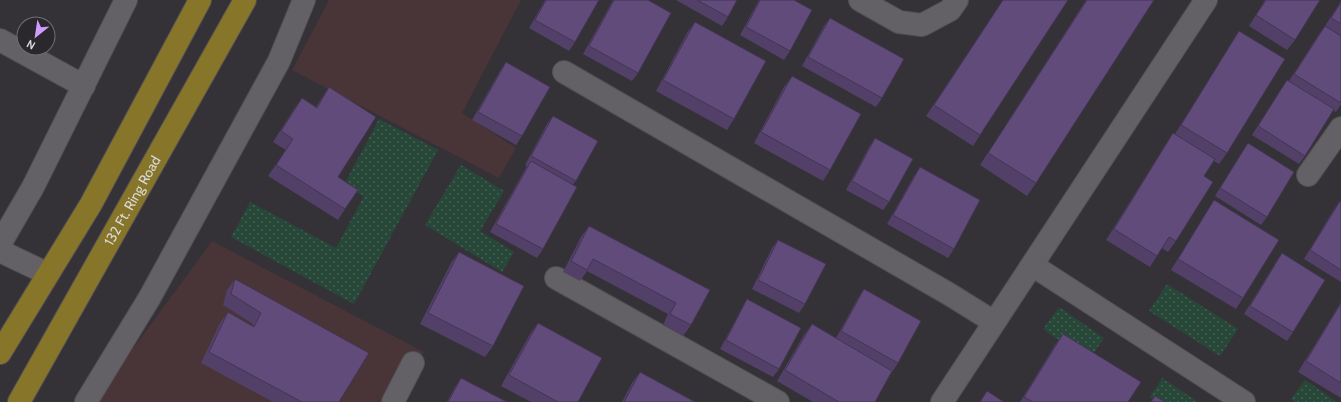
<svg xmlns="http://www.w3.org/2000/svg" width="1341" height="402" font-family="Cabin,sans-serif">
	<defs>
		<pattern id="green-dots" width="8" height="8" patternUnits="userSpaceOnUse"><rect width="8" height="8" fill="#274839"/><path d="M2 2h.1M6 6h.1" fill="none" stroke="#466255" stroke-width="1.8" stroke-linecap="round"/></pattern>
	</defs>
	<rect width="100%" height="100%" fill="#343237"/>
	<!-- commercial -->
	<path fill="#493438" d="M 329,0 L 521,0 L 462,113 L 516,148 L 499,178 L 292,70 Z
		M 212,241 L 424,352 L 394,402 L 94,402 Z"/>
	<!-- green -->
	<path fill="url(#green-dots)" d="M 379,119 L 438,150 L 354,304 L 231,237 L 250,202 L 336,248 L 364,196 L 344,185 Z
		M 461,165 L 504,191 L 480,231 L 514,252 L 502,272 L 425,225 Z
		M 1167,284 L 1238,329 L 1220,356 L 1149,311 Z
		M 1059,307 L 1104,338 L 1088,361 L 1043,329 Z
		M 1162,378 L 1198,402 L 1157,402 L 1150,397 Z
		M 1305,380 L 1337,402 L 1295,402 L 1291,399 Z"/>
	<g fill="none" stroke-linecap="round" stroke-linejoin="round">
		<defs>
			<path id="minor" d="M 860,0 L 899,22 L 922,25 L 950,10 L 957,0
				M 0,40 L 84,86
				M 564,72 L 949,294 L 994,322
				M 1308,175 L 1341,128
				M 0,244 L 33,187 L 126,0
				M 0,251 L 48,274
				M 1032,265 L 1244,402
				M 556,278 L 778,402
				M 86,402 L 150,297 L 279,61 L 304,0
				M 393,402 L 413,363
				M 942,402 L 1206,0"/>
			<g id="major">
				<path d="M 0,353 L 91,204 L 200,0"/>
				<path id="s1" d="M 19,402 L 245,0"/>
			</g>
		</defs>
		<!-- minor casing -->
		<use href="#minor" stroke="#514f53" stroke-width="24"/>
		<!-- major casing -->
		<use href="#major" stroke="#514f53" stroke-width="24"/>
		<!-- minor -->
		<use href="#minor" stroke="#636166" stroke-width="22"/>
		<!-- major -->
		<use href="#major" stroke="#877629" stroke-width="22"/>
	</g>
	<!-- wall -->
	<path fill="#534069" d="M 545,0 L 599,0 L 575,42 L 569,51 L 529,28 Z
		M 613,0 L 648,0 L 638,73 L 632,81 L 583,54 Z
		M 676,0 L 737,0 L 728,17 L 722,26 Z
		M 759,0 L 794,0 L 790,51 L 784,60 L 740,35 Z
		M 1003,0 L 1068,0 L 973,146 L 926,116 Z
		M 1086,0 L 1154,0 L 1036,183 L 1027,196 L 980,165 Z
		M 1265,0 L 1320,0 L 1295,40 L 1287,50 L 1249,26 Z
		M 1341,1 L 1341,104 L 1336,112 L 1333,110 L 1305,156 L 1299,164 L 1252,135 L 1281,89 L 1287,80 L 1289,81 L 1319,34 L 1325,26 Z
		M 830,18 L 882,98 L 876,107 L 802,66 L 824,26 Z
		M 695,22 L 734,119 L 727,130 L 656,91 L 687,33 Z
		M 1239,31 L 1227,153 L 1219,164 L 1214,161 L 1204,176 L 1176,241 L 1168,252 L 1162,248 L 1150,267 L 1106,240 L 1166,144 L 1173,133 L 1175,134 L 1232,42 Z
		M 506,62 L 522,136 L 516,145 L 472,120 L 500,71 Z
		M 792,76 L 830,170 L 823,181 L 754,143 L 784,87 Z
		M 329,87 L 338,177 L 345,209 L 338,220 L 268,176 L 286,150 L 273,142 L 294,109 L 302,98 L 316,107 Z
		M 553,116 L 576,181 L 573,184 L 543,249 L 537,258 L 490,232 L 527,166 L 525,165 L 547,124 Z
		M 875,138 L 889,202 L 883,210 L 846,190 L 869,147 Z
		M 1248,143 L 1267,217 L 1261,225 L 1215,196 L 1242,152 Z
		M 920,167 L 954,249 L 948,258 L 887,224 L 914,176 Z
		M 1214,200 L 1243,298 L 1236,309 L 1171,270 L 1207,211 Z
		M 1340,201 L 1341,202 L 1341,282 L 1304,259 L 1334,209 Z
		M 589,226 L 710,290 L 691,325 L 683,336 L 663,325 L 668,314 L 587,271 L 580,281 L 563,272 L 581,237 Z
		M 778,240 L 805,304 L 799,313 L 752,289 L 772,248 Z
		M 459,252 L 493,346 L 485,357 L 420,324 L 451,263 Z
		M 1282,253 L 1293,332 L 1287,341 L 1244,314 L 1276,262 Z
		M 235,279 L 339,402 L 273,402 L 201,363 L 220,323 L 228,312 L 252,326 L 253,324 L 223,305 L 227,290 Z
		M 864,289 L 898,363 L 892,372 L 875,402 L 813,402 L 777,381 L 804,335 L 812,324 L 836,338 L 858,298 Z
		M 747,299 L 779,369 L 773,377 L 720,349 L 742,308 Z
		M 1341,302 L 1341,398 L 1298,372 Z
		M 538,323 L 578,402 L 531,402 L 501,386 L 530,334 Z
		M 1063,334 L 1128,402 L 1020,402 L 1055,345 Z
		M 640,372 L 695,402 L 622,402 L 632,383 Z
		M 461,378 L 507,402 L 447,402 L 455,387 Z"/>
	<!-- building -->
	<path fill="#614b7a" stroke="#443455" d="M 546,0 L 599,0 L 575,42 L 535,20 Z
		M 614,0 L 648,0 L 671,13 L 638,73 L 589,46 Z
		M 697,0 L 737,0 L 728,17 Z
		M 760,0 L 794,0 L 812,10 L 790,51 L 746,27 Z
		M 1003,0 L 1068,0 L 980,135 L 934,105 Z
		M 1087,0 L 1154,0 L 1036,183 L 988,153 Z
		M 1266,0 L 1320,0 L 1295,40 L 1256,15 Z
		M 1341,2 L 1341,24 L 1331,18 Z
		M 830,18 L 904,59 L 882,98 L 808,57 Z
		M 695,22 L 766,61 L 734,119 L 663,80 Z
		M 1325,26 L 1341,36 L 1341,103 L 1294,74 Z
		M 1239,31 L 1285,59 L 1227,153 L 1181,125 Z
		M 506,62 L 550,87 L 522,136 L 478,112 Z
		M 792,76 L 861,114 L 830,170 L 761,132 Z
		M 1287,80 L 1334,109 L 1305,156 L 1258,126 Z
		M 329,87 L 376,117 L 338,177 L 358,190 L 345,209 L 276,165 L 293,139 L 281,131 L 302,98 L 317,108 Z
		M 553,116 L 598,141 L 576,181 L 531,156 Z
		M 1173,133 L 1215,159 L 1204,176 L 1213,182 L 1176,241 L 1169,237 L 1157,256 L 1114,229 Z
		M 875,138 L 913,159 L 889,202 L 852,181 Z
		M 1248,143 L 1294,172 L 1267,217 L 1220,188 Z
		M 531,161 L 577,187 L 543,249 L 496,224 Z
		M 920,167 L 980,200 L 954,249 L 893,215 Z
		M 1214,200 L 1279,240 L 1243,298 L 1178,259 Z
		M 1340,201 L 1341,202 L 1341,270 L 1310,250 Z
		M 589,226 L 710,290 L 691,325 L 670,314 L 676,303 L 593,259 L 587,270 L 571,261 Z
		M 778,240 L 826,264 L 805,304 L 758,280 Z
		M 459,252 L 524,286 L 493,346 L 428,313 Z
		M 1282,253 L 1325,280 L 1293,332 L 1250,306 Z
		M 235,279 L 369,353 L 339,402 L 302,402 L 209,352 L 228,312 L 254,327 L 261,313 L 231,294 Z
		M 864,289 L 921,321 L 898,363 L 841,331 Z
		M 747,299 L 801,328 L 779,369 L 726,340 Z
		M 1341,303 L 1341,383 L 1306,361 Z
		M 538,323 L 602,358 L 578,402 L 558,402 L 509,375 Z
		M 812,324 L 892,371 L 875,402 L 839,402 L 785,370 Z
		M 1063,334 L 1141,382 L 1128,402 L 1033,402 L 1024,397 Z
		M 640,372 L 695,402 L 624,402 Z
		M 461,378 L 507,402 L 448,402 Z
		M 987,391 L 1004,402 L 980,402 Z
		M 1155,396 L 1165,402 L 1151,402 Z"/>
	<g text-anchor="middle" stroke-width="4" stroke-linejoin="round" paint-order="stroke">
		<!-- street labels -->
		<g font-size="14" fill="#d9d8db" stroke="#2a282d">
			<text dy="5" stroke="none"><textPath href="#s1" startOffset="231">132 Ft. Ring Road</textPath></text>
		</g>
	</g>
	<!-- north arrow -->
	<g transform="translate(36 36) rotate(210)"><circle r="19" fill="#2a282d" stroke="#706e73"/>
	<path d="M0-3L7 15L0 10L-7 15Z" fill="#d09dff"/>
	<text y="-6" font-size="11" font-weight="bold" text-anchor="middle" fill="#d9d8db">N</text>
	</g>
</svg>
